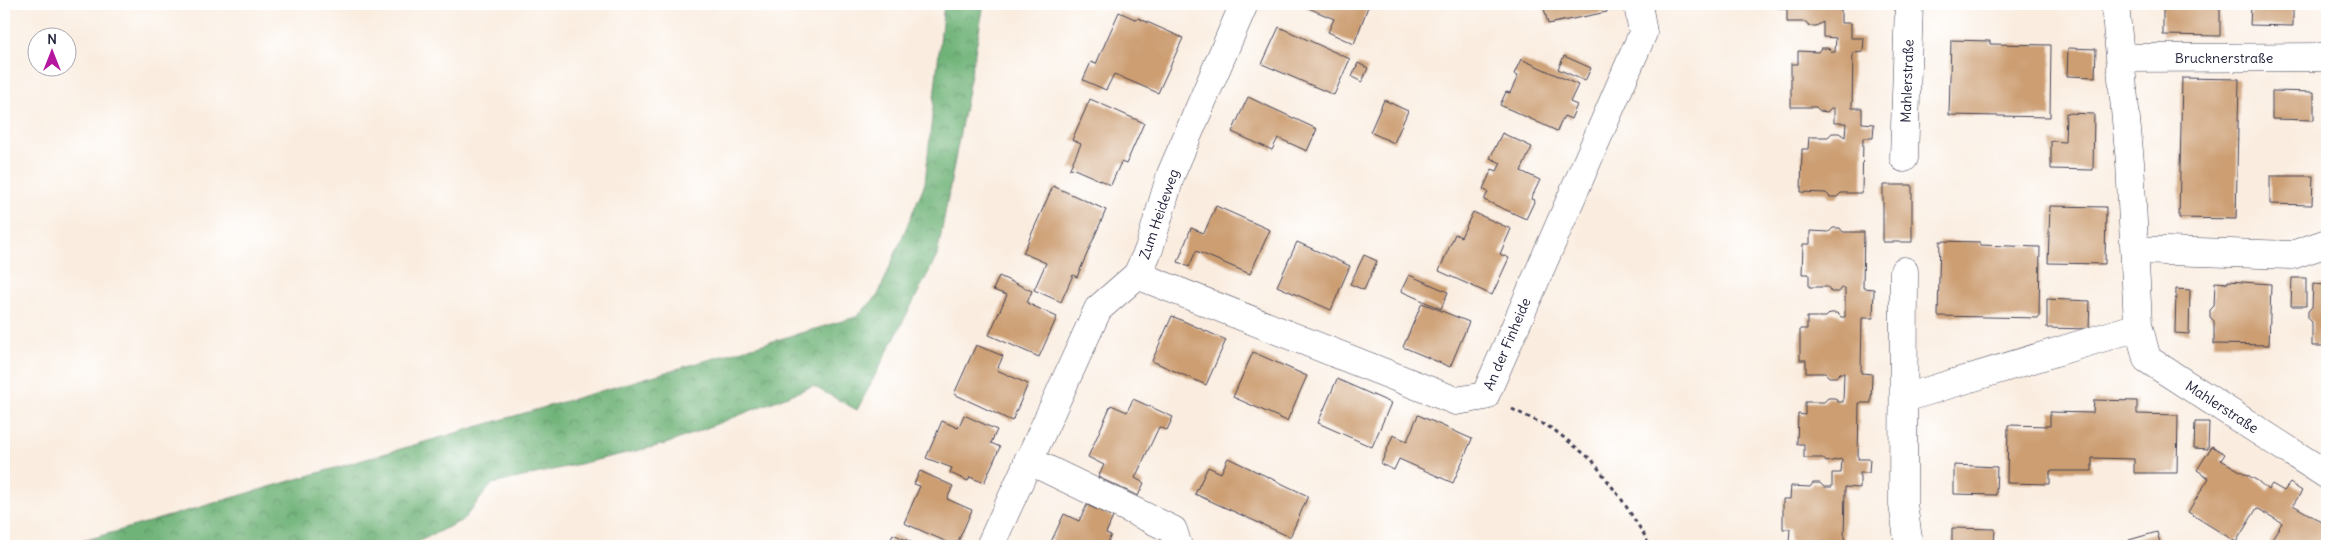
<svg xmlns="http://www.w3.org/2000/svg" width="2331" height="550" font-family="Delius,sans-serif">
	<defs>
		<pattern id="forest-crowns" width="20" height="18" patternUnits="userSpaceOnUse" patternTransform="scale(1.25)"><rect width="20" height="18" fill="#6fb378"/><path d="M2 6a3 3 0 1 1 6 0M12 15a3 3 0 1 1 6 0" fill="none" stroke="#5b9164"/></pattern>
	</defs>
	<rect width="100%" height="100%" fill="#fff"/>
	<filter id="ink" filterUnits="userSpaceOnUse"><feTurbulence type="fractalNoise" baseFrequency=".02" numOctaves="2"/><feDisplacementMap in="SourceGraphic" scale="10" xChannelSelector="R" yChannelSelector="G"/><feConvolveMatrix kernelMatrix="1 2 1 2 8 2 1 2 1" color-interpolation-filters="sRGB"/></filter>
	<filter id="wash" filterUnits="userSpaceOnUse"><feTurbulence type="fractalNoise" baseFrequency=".0096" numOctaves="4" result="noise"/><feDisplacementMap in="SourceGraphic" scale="20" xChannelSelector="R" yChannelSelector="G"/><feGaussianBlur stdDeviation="1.12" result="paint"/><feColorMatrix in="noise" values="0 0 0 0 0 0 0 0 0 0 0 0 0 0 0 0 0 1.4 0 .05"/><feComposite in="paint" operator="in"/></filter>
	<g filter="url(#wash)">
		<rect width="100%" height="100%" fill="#faede0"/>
		<!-- forest -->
		<path fill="url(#forest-crowns)" stroke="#486a5a" d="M 944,4 L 984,4 L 937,256 L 857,410 L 813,386 L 666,444 L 492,484 L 463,520 L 409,546 L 66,546 L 856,317 L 878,295 L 925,183 Z"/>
		<g id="blocks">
			<!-- building -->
			<path fill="#cc9e72" d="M 1299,4 L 1369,4 L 1354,44 L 1328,32 L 1334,19 Z
				M 1543,4 L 1606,4 L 1607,12 L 1548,24 Z
				M 1780,4 L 1841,4 L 1841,23 L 1851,23 L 1851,38 L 1864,38 L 1863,52 L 1853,53 L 1852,108 L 1862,108 L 1862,123 L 1874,124 L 1873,138 L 1863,138 L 1862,193 L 1841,193 L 1837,197 L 1830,197 L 1826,193 L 1801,192 L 1802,149 L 1808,149 L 1809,137 L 1828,137 L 1832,133 L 1839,133 L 1845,137 L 1846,123 L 1834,123 L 1834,108 L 1831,108 L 1827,112 L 1820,111 L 1816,107 L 1791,107 L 1791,64 L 1798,64 L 1798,51 L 1818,52 L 1821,48 L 1828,48 L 1832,52 L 1835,52 L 1836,38 L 1823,37 L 1823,22 L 1816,26 L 1809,26 L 1806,22 L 1787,22 L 1787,9 L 1780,9 Z
				M 2163,4 L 2220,4 L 2220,36 L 2163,35 Z
				M 2251,4 L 2293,4 L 2293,26 L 2250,25 Z
				M 1119,12 L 1137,20 L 1138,18 L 1183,38 L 1158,93 L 1114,74 L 1106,90 L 1083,80 L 1091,62 L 1096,64 Z
				M 1279,27 L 1350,59 L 1334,95 L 1262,64 Z
				M 1951,40 L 1990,41 L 1990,44 L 2051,45 L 2050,117 L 1949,115 Z
				M 2068,48 L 2096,49 L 2095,77 L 2067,76 Z
				M 1564,56 L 1591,68 L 1585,81 L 1558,69 Z
				M 1521,59 L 1578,85 L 1570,102 L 1577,105 L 1571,119 L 1564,116 L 1557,131 L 1500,105 L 1506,92 L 1510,93 L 1518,76 L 1514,74 Z
				M 1358,63 L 1368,68 L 1362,82 L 1352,77 Z
				M 2182,78 L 2239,79 L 2236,219 L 2179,218 Z
				M 2272,91 L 2314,92 L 2314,120 L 2272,119 Z
				M 1248,97 L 1317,129 L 1307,151 L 1278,138 L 1272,150 L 1232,132 Z
				M 1090,99 L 1144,123 L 1126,164 L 1121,162 L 1111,185 L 1072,168 L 1069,170 L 1081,144 L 1072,140 Z
				M 1384,100 L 1408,111 L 1394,143 L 1370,132 Z
				M 2066,113 L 2094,114 L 2093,170 L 2051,169 L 2051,141 L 2065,142 Z
				M 1502,133 L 1532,147 L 1521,171 L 1540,180 L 1531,199 L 1535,200 L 1526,219 L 1484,200 L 1488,192 L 1483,189 L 1492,169 L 1497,171 L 1501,163 L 1490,158 Z
				M 2270,176 L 2313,176 L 2312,205 L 2270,204 Z
				M 1883,185 L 1912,185 L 1912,242 L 1883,242 Z
				M 1053,186 L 1106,210 L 1077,277 L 1073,275 L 1061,302 L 1034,290 L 1046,263 L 1023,253 Z
				M 1216,206 L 1270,230 L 1250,274 L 1196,251 L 1189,267 L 1178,262 L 1191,228 L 1204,233 Z
				M 2050,206 L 2106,207 L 2105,264 L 2048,263 Z
				M 1473,212 L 1511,229 L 1500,254 L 1509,258 L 1492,295 L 1439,271 L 1455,234 L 1461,237 Z
				M 1833,228 L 1840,228 L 1843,232 L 1864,232 L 1863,288 L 1874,289 L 1873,318 L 1862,318 L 1861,373 L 1872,374 L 1871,403 L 1859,403 L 1858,459 L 1870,459 L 1869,473 L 1860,473 L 1860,488 L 1845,487 L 1844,543 L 1855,543 L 1855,546 L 1826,546 L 1826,543 L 1823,542 L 1820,546 L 1813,546 L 1809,542 L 1789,542 L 1790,529 L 1783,529 L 1783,499 L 1790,499 L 1791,486 L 1810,487 L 1813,483 L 1820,483 L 1824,487 L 1832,487 L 1832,473 L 1841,473 L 1842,459 L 1826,462 L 1823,458 L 1804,458 L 1804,444 L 1797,444 L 1798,414 L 1805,415 L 1805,402 L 1824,402 L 1828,398 L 1835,398 L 1838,402 L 1843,402 L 1844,373 L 1840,373 L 1836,377 L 1829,377 L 1825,373 L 1806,373 L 1806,360 L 1800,360 L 1800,329 L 1807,329 L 1807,317 L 1826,317 L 1830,313 L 1837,313 L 1841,317 L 1845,317 L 1845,288 L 1842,288 L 1839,292 L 1831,292 L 1828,287 L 1809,287 L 1809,274 L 1802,274 L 1803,244 L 1810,244 L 1810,231 L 1829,232 Z
				M 1940,241 L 1980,242 L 1980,245 L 2040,247 L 2039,318 L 1938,316 Z
				M 1297,242 L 1350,266 L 1331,310 L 1277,286 Z
				M 1364,255 L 1377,261 L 1364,290 L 1350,284 Z
				M 1409,275 L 1448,292 L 1441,309 L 1401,291 Z
				M 999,276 L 1032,291 L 1027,303 L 1057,317 L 1039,357 L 989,335 L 1007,295 L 993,290 Z
				M 2292,278 L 2306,278 L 2306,306 L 2291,306 Z
				M 2228,281 L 2271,284 L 2269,345 L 2214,344 L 2214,321 L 2210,317 L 2210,310 L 2214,306 L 2215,282 L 2228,283 Z
				M 2313,284 L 2327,285 L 2327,346 L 2312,346 L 2312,322 L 2308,318 L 2308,311 L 2312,307 Z
				M 2176,289 L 2190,290 L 2189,334 L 2175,333 Z
				M 2047,299 L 2090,301 L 2089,329 L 2047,328 Z
				M 1422,303 L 1469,322 L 1450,367 L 1403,347 Z
				M 1172,316 L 1226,340 L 1206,385 L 1152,361 Z
				M 976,345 L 1003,356 L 997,370 L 1028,384 L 1012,421 L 954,394 Z
				M 1253,352 L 1307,376 L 1287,421 L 1233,397 Z
				M 1337,379 L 1391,403 L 1372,447 L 1318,423 Z
				M 1133,399 L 1173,417 L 1167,430 L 1159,427 L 1135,478 L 1144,483 L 1138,496 L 1098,477 L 1104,465 L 1088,457 L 1111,405 L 1127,412 Z
				M 2094,400 L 2137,401 L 2137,414 L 2178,415 L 2177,473 L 2134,473 L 2134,459 L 2092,458 L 2092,471 L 2050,471 L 2050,484 L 2007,483 L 2008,425 L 2050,426 L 2050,412 L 2093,413 Z
				M 964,415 L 997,430 L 991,443 L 1000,447 L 984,483 L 970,477 L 968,481 L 950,473 L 952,468 L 926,458 L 942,421 L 958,428 Z
				M 1418,415 L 1472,439 L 1453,483 L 1399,459 L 1394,470 L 1381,464 L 1393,435 L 1407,441 Z
				M 2195,422 L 2209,422 L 2208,449 L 2194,448 Z
				M 2212,446 L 2225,454 L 2221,460 L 2258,481 L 2268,490 L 2272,484 L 2284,491 L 2290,483 L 2302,491 L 2293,505 L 2327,525 L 2327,546 L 2267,546 L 2282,523 L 2257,508 L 2236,542 L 2188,512 L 2209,478 L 2197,470 Z
				M 1228,458 L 1308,496 L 1290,537 L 1195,494 L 1208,467 L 1221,473 Z
				M 1954,465 L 1997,467 L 1996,495 L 1954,494 Z
				M 920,471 L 953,486 L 947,499 L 972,510 L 956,546 L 904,523 L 920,486 L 914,484 Z
				M 1087,505 L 1113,517 L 1106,533 L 1111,535 L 1106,546 L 1049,546 L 1064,514 L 1079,521 Z
				M 1952,528 L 1995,529 L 1994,546 L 1952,546 Z
				M 2157,532 L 2161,546 L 2131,546 L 2129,540 Z
				M 893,534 L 920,546 L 888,546 Z"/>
		</g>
	</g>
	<g filter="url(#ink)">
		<use href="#blocks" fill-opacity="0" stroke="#424054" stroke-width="1"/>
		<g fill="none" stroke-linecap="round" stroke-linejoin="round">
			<defs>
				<path id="minor" d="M 2115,4 L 2130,162 L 2138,324 L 2147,359 L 2327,475
					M 2120,58 L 2327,57
					M 1904,158 L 1909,4
					M 2135,250 L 2292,255 L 2327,243
					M 1904,271 L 1903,504 L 1909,546
					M 1137,275 L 1456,401 L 1485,396 L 1643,33 L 1638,4
					M 1905,398 L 2131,329 L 2138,324
					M 1028,460 L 1173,530 L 1178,546
					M 990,546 L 1098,309 L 1137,275 L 1149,249 L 1171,174 L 1244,4"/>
			</defs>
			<!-- minor casing -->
			<use href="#minor" stroke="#424054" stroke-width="29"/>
			<!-- path -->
			<path stroke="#424054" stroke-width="3" stroke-dasharray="4 4" stroke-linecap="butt" d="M 1512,409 L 1553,429 L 1592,460 L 1622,500 L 1645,536 L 1649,546"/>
			<!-- minor -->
			<use href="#minor" stroke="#fff" stroke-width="28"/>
		</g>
	</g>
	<g text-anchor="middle" stroke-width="4.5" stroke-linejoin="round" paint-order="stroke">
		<!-- street labels -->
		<g font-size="14" fill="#22223b" stroke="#fff">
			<text x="2224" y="63">Brucknerstraße</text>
			<text transform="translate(1907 81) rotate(-88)" y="5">Mahlerstraße</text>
			<text transform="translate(1159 214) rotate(-71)" y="5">Zum Heideweg</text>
			<text transform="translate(1507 344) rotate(-67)" y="5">An der Finheide</text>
			<text transform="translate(2222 407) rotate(33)" y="5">Mahlerstraße</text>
		</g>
	</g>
	<!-- margin -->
	<rect width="2331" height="550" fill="none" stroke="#fff" stroke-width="20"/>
	<!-- north arrow -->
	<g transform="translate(52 52)"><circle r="24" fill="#ffffff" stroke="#a7a7b1"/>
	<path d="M0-4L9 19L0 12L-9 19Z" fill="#b5179e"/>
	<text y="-8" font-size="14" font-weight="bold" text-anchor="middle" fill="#22223b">N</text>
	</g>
</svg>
